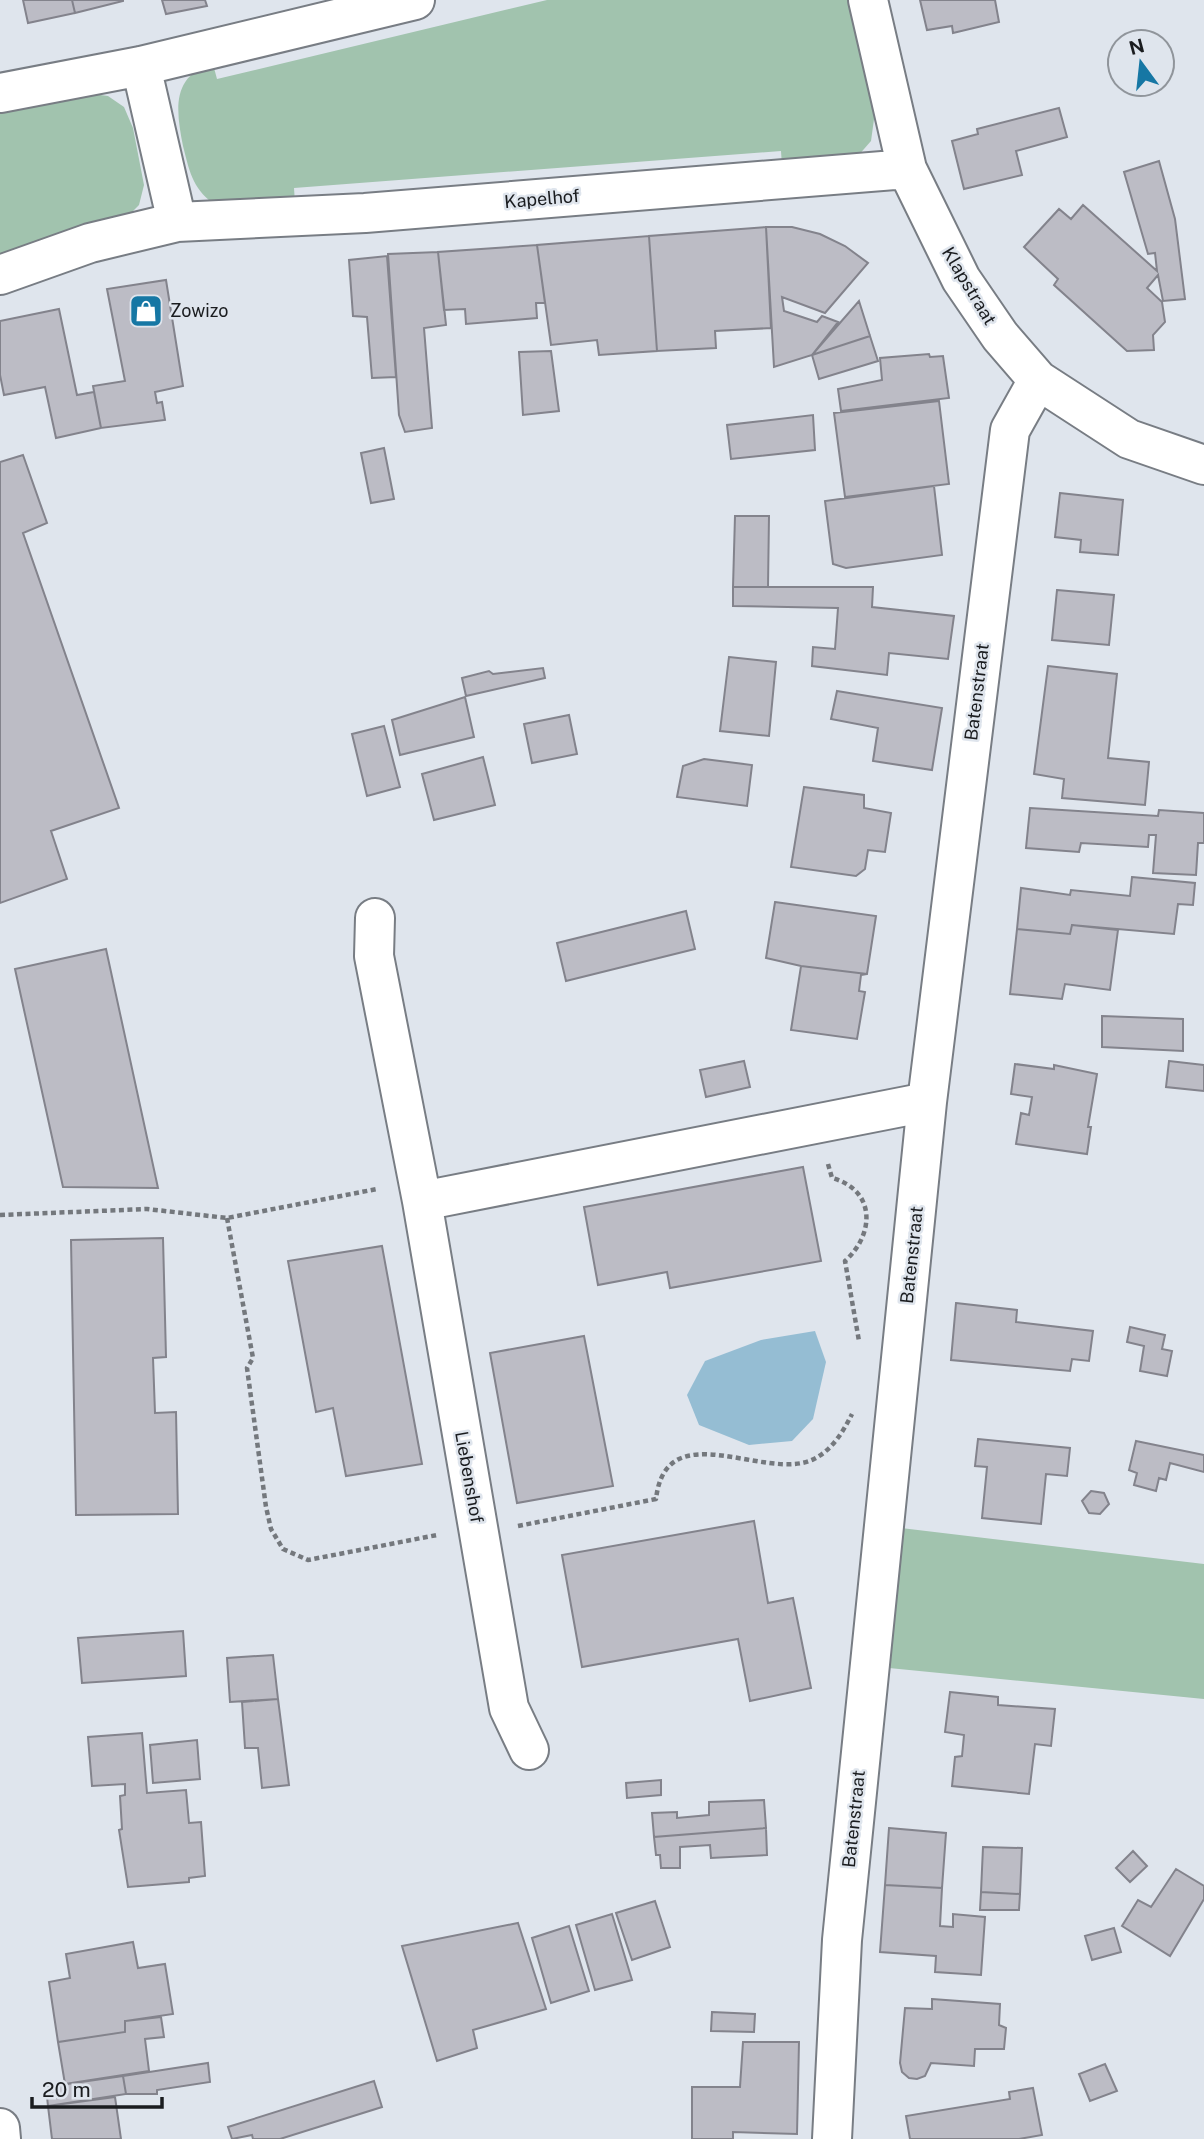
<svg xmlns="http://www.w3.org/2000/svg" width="1204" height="2139" font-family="'Public Sans',sans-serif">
	<rect width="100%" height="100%" fill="#dfe5ed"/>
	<!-- green -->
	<path fill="#a1c3ae" d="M 547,0 L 848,0 L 875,112 L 871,141 L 857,157 L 782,166 L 781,151 L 294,188 L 295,203 L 213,203 C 192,188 189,169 183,146 C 176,111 171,75 213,64 L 217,79 Z
		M 93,94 L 108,96 L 124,107 L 133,128 L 144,185 L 139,205 L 130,214 L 0,260 L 0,111 Z
		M 901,1528 L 1204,1564 L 1204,1699 L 889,1668 Z"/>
	<!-- water -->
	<path fill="#95bdd3" d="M 815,1331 L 826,1362 L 813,1419 L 792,1441 L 749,1445 L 699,1425 L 687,1395 L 705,1361 L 761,1340 Z"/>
	<!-- building -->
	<path fill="#bcbcc5" stroke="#83838c" stroke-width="2" d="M 23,0 L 72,0 L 75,13 L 28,23 Z
		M 72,0 L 123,0 L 123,1 L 75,13 Z
		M 162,0 L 205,0 L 207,6 L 166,14 Z
		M 920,0 L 995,0 L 999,22 L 953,33 L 952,26 L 927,30 Z
		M 1059,108 L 1067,137 L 1016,151 L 1022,175 L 964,189 L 952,141 L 978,134 L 977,129 Z
		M 1159,161 L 1175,219 L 1185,299 L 1163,301 L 1158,275 L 1147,288 L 1162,302 L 1165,322 L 1153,335 L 1154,350 L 1127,351 L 1054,285 L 1058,279 L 1024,247 L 1059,209 L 1071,219 L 1083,205 L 1157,271 L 1155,253 L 1148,254 L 1124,172 Z
		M 766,227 L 771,328 L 715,331 L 716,348 L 657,351 L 649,236 Z
		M 766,227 L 792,227 L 820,234 L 845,246 L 868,263 L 825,313 L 782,297 L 784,311 L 817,322 L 822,316 L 838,322 L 812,355 L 774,367 Z
		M 649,236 L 657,351 L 599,355 L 597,340 L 551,345 L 537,245 Z
		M 537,245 L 545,303 L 536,303 L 537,318 L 466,324 L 465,309 L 444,310 L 438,252 Z
		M 438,252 L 446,325 L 424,328 L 432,428 L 405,432 L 399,415 L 388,254 Z
		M 387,256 L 396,377 L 372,378 L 367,317 L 353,316 L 349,260 Z
		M 166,280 L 183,386 L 155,392 L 157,403 L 162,402 L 165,420 L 101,428 L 93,386 L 125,381 L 107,289 Z
		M 859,301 L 870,336 L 812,355 Z
		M 59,309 L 77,395 L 94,392 L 101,428 L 56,438 L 45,387 L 4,395 L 0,375 L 0,321 Z
		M 870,336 L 878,361 L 819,379 L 812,355 Z
		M 551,351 L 559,411 L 523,415 L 519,352 Z
		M 929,354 L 930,357 L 943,356 L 949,398 L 841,411 L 838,389 L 882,380 L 880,358 Z
		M 939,401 L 949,484 L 845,497 L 834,413 Z
		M 813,415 L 815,450 L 731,459 L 727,425 Z
		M 384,448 L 394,499 L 371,503 L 361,453 Z
		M 23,455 L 47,523 L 23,533 L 119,808 L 51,831 L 67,879 L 0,903 L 0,462 Z
		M 934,486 L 942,555 L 846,568 L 833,564 L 825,501 Z
		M 1060,493 L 1123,500 L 1118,555 L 1080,552 L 1081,540 L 1055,537 Z
		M 735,516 L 769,516 L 768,587 L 733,587 Z
		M 733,587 L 873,587 L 872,607 L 954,616 L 948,659 L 889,653 L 887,675 L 812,666 L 813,647 L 835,649 L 838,608 L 733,606 Z
		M 1057,590 L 1114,595 L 1109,645 L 1052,640 Z
		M 729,657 L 776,662 L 769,736 L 720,731 Z
		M 1048,666 L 1117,674 L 1108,758 L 1149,762 L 1145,805 L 1062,798 L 1064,779 L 1034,774 Z
		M 543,668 L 545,678 L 466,696 L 462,678 L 489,671 L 493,674 Z
		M 837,691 L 942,708 L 932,770 L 873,761 L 878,728 L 831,719 Z
		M 465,697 L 474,737 L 400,755 L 392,720 Z
		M 569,715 L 577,754 L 532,763 L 524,724 Z
		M 384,726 L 400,787 L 367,796 L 352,734 Z
		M 483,757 L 495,805 L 434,820 L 422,774 Z
		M 704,759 L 752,765 L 747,806 L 677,797 L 683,766 Z
		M 804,787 L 864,795 L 864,808 L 891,813 L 885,852 L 868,850 L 865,869 L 856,876 L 791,867 Z
		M 1030,808 L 1158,816 L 1159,810 L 1204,813 L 1204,843 L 1198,843 L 1196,875 L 1153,873 L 1156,835 L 1149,835 L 1148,847 L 1081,843 L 1079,852 L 1026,848 Z
		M 1132,877 L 1195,883 L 1193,905 L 1178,904 L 1174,934 L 1072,925 L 1070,934 L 1017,929 L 1021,888 L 1070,895 L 1071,890 L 1130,896 Z
		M 775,902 L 876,916 L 867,974 L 801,966 L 766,958 Z
		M 686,911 L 695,949 L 566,981 L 557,943 Z
		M 1072,925 L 1118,930 L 1110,990 L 1065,984 L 1062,999 L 1010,994 L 1017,929 L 1070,934 Z
		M 106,949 L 158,1188 L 63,1187 L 15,969 Z
		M 801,966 L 867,974 L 861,975 L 859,991 L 865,992 L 857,1039 L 791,1030 Z
		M 1102,1016 L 1183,1019 L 1183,1051 L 1102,1047 Z
		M 744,1061 L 750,1087 L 706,1097 L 700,1070 Z
		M 1169,1061 L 1204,1065 L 1204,1091 L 1166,1087 Z
		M 1015,1064 L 1054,1069 L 1054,1065 L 1097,1074 L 1088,1127 L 1091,1127 L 1087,1154 L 1016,1144 L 1021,1113 L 1029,1115 L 1032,1097 L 1011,1094 Z
		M 803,1167 L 821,1261 L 670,1288 L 667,1272 L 598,1285 L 584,1207 Z
		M 163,1238 L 166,1357 L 153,1358 L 155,1413 L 176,1412 L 178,1514 L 76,1515 L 71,1240 Z
		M 382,1246 L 422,1464 L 346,1476 L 333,1408 L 316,1412 L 288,1261 Z
		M 956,1303 L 1017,1310 L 1016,1322 L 1093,1331 L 1089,1361 L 1072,1359 L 1070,1371 L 951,1360 Z
		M 1130,1327 L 1165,1335 L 1162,1349 L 1172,1351 L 1167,1376 L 1140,1371 L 1144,1346 L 1127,1342 Z
		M 584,1336 L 613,1486 L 517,1503 L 490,1353 Z
		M 978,1439 L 1070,1448 L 1067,1476 L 1046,1474 L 1041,1524 L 982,1518 L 987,1467 L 975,1466 Z
		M 1136,1441 L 1204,1455 L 1204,1472 L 1170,1463 L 1166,1480 L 1159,1478 L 1156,1491 L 1134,1485 L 1137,1473 L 1129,1470 Z
		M 1091,1491 L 1104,1493 L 1109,1504 L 1100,1514 L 1089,1513 L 1082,1501 Z
		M 754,1521 L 768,1603 L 793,1598 L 811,1688 L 750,1701 L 738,1639 L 582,1667 L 562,1555 Z
		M 183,1631 L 186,1676 L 82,1683 L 78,1638 Z
		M 273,1655 L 278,1699 L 230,1702 L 227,1658 Z
		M 950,1692 L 998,1697 L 998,1705 L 1055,1709 L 1051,1746 L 1035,1744 L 1029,1794 L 952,1786 L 955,1757 L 962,1756 L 964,1735 L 945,1732 Z
		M 278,1699 L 289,1785 L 262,1788 L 258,1748 L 245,1748 L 242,1702 Z
		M 142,1733 L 147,1793 L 186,1790 L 189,1823 L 201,1822 L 205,1876 L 189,1878 L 189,1882 L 128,1887 L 119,1830 L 122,1829 L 120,1796 L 125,1795 L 125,1784 L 92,1786 L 88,1737 Z
		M 197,1740 L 200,1779 L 153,1783 L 150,1745 Z
		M 661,1780 L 661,1795 L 627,1798 L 626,1783 Z
		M 764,1800 L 766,1828 L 654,1837 L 652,1813 L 677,1812 L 677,1818 L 709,1815 L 709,1802 Z
		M 766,1828 L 767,1855 L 711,1858 L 710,1845 L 680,1847 L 680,1868 L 661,1868 L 660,1855 L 656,1855 L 654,1837 Z
		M 889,1828 L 946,1833 L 942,1888 L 885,1885 Z
		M 983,1847 L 1022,1848 L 1020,1894 L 981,1892 Z
		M 1133,1851 L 1147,1866 L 1130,1882 L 1116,1868 Z
		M 1176,1869 L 1204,1886 L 1204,1899 L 1170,1956 L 1122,1926 L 1138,1900 L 1151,1907 Z
		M 885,1885 L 942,1888 L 940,1926 L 953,1927 L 953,1914 L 985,1917 L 981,1975 L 935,1972 L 936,1956 L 880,1952 Z
		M 981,1892 L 1020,1894 L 1019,1910 L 980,1910 Z
		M 655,1901 L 670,1947 L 632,1960 L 616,1913 Z
		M 612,1914 L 632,1980 L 595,1990 L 576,1925 Z
		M 518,1923 L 546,2009 L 473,2030 L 477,2048 L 437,2061 L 402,1946 Z
		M 569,1926 L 589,1991 L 551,2003 L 532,1938 Z
		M 1114,1928 L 1121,1952 L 1092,1960 L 1085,1936 Z
		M 133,1942 L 138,1968 L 165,1964 L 173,2014 L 125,2021 L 125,2032 L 58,2042 L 49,1982 L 70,1978 L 66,1954 Z
		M 932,1999 L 1000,2004 L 999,2025 L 1006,2028 L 1004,2049 L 975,2049 L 974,2066 L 931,2063 L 925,2076 L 917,2079 L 909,2078 L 902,2072 L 900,2063 L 905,2008 L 932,2009 Z
		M 712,2012 L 755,2014 L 754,2032 L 711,2031 Z
		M 161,2017 L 164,2037 L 145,2039 L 149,2071 L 65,2084 L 58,2042 L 125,2032 L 125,2021 Z
		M 743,2042 L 799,2042 L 797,2134 L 733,2132 L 733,2139 L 692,2139 L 692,2087 L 740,2087 Z
		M 208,2063 L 210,2082 L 157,2090 L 157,2094 L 126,2094 L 123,2076 Z
		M 1105,2064 L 1117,2091 L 1090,2101 L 1079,2074 Z
		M 123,2076 L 126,2094 L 48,2106 L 46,2087 Z
		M 374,2081 L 382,2107 L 280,2139 L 253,2139 L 252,2135 L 232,2139 L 228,2127 Z
		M 1033,2088 L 1042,2135 L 1019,2139 L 910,2139 L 906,2116 L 1010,2099 L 1009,2092 Z
		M 115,2097 L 121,2139 L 52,2139 L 48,2106 Z"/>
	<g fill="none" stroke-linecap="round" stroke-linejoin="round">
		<defs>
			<path id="minor" d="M 868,0 L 907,169 L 961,279 L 1000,336 L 1038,380 L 1129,439 L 1204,465
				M 141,66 L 177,222
				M 0,93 L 141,66 L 415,0
				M 0,275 L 90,243 L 177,222 L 365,213 L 907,169
				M 375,918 L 374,956 L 422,1201
				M 529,1750 L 509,1708 L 422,1201 L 927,1102
				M 0,2128 L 1,2139
				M 832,2139 L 842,1940 L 927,1102 L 1010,430 L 1038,380"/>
		</defs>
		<!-- minor casing -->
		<use href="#minor" stroke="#787d84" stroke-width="42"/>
		<!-- path -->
		<path stroke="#74787d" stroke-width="4.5" stroke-dasharray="5 3.5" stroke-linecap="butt" d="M 828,1164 L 832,1178 C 876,1190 875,1234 845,1261 L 859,1341
			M 0,1215 L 147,1209 L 227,1218 L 377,1189
			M 227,1218 L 253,1358 L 247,1368 L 266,1507 L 271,1529 L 283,1549 L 308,1560 L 437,1535
			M 518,1526 L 656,1499 C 666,1412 766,1483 814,1459 C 832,1450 843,1432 852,1414"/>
		<!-- minor -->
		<use href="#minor" stroke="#fff" stroke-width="38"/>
	</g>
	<!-- icons -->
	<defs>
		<symbol id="shop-square" viewBox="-11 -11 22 22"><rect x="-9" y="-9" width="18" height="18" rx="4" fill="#1677a4" stroke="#dfe5ed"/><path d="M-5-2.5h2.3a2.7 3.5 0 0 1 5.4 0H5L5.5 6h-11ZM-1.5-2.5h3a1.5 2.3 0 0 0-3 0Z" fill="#fff"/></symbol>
	</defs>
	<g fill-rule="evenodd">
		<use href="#shop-square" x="127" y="292" width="38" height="38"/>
	</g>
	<g text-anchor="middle" stroke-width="5" stroke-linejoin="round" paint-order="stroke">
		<!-- street labels -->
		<g font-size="18" fill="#1a1c1f" stroke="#dfe5ed">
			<text transform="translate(542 199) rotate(-5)" y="6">Kapelhof</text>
			<text transform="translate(969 286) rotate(59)" y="6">Klapstraat</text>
			<text transform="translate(977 692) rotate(-83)" y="6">Batenstraat</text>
			<text transform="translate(912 1255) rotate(-84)" y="6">Batenstraat</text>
			<text transform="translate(469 1477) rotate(80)" y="6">Liebenshof</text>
			<text transform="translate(854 1819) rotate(-84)" y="6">Batenstraat</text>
		</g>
		<!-- poi labels -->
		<g font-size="18" fill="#1a1c1f" stroke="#dfe5ed" text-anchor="start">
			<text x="170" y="317">Zowizo</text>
		</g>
	</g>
	<!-- north arrow -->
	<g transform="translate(1141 63) rotate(345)"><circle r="33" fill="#dfe5ed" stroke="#90959b" stroke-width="2"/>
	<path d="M0-5L12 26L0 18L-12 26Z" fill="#1677a4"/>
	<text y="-10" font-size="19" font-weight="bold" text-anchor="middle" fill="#1a1c1f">N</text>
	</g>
	<!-- scale -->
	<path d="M32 2097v10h130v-10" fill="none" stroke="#1a1c1f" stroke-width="3.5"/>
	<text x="42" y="2097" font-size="21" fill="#1a1c1f" stroke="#dfe5ed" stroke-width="5" paint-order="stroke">20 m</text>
</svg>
